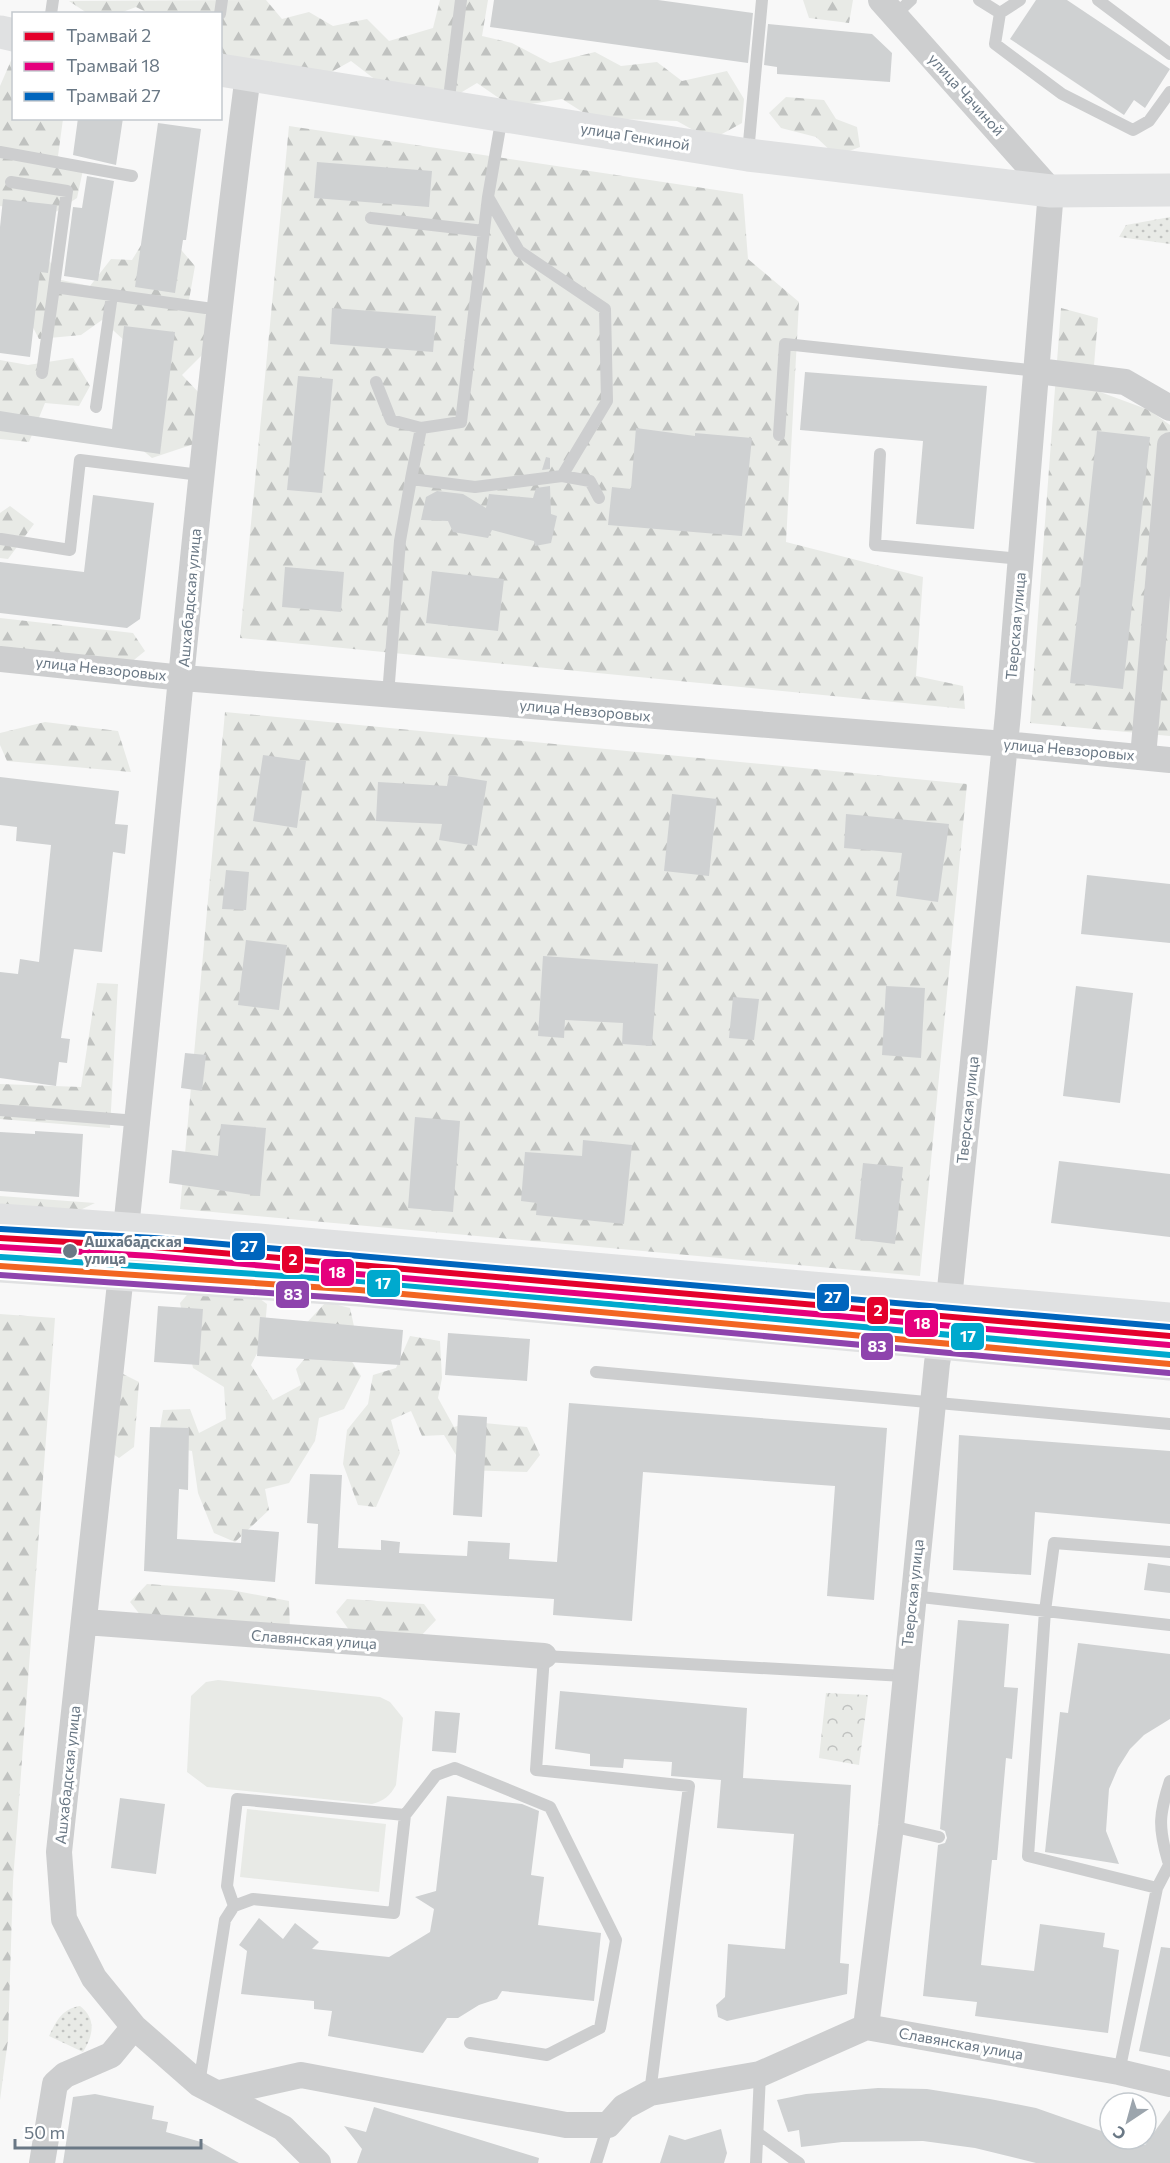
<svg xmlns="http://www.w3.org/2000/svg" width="1170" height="2163" font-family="Commissioner,sans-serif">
	<defs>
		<pattern id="grass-dots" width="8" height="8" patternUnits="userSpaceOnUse" patternTransform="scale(1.5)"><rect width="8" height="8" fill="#e8eae6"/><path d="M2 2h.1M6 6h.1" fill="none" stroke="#c0c2c0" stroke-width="1.8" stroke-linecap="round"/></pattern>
		<pattern id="forest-firs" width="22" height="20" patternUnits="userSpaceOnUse" patternTransform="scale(1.5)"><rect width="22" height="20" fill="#e8eae6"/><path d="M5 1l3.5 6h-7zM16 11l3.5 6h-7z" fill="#c0c2c0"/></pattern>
		<pattern id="park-crowns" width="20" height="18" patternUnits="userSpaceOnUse" patternTransform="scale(1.5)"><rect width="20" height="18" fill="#e8eae6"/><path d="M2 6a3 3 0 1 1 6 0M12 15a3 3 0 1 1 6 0" fill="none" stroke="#c0c2c0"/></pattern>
	</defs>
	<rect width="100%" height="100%" fill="#f8f8f8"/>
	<!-- grass -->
	<path fill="url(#grass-dots)" d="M 1170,217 L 1170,244 L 1119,237 L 1126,225 Z
		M 80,2006 C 97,2019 93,2036 83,2052 L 49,2036 C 57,2020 62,2009 80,2006 Z"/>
	<!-- forest -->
	<path fill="url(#forest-firs)" d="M 266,0 L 282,19 L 309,12 L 333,26 L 367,19 L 389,41 L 433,28 L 440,0 L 488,0 L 482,36 L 512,43 L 550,63 L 595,52 L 621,66 L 657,62 L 682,81 L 727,71 L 744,99 L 742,123 L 711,140 L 677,121 L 592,118 L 562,99 L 512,107 L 477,83 L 457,95 L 381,84 L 351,61 L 326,75 L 224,55 L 221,51 L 220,14 L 148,13 L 136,7 L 120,13 L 87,13 L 69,1 Z
		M 803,0 L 853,0 L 849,23 L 809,18 Z
		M 13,56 L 14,118 L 63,119 L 58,156 L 83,170 L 77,198 L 54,213 L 0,206 L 0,86 Z
		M 786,97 L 824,100 L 836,119 L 857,127 L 860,147 L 836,156 L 816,137 L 781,128 L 769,113 Z
		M 289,126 L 743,194 L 748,259 L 799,302 L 786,542 L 923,577 L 916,676 L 963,686 L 965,709 L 240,638 Z
		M 143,242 L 176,244 L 195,266 L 189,300 L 211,319 L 204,353 L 182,375 L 202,396 L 197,443 L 152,458 L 130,440 L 127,343 L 102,320 L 81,335 L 39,339 L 24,310 L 21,256 L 47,257 L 61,280 L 90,286 L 111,259 L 132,260 Z
		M 1061,308 L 1098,318 L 1092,389 L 1149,410 L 1170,425 L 1170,736 L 1030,723 Z
		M 73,358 L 90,386 L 79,406 L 45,403 L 29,442 L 0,439 L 0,360 L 28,365 Z
		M 10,506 L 34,524 L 8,559 L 0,558 L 0,513 Z
		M 0,618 L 133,633 L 145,651 L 129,664 L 0,649 Z
		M 225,712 L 967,784 L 920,1276 L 180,1209 Z
		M 45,722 L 118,731 L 131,772 L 7,761 L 0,745 L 0,733 Z
		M 97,983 L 118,984 L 110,1128 L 0,1119 L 0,1084 L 81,1087 Z
		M 0,1196 L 95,1203 L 76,1212 L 0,1207 Z
		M 192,1289 L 249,1291 L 267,1304 L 264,1340 L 251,1365 L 273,1400 L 301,1385 L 296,1369 L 311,1351 L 301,1329 L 326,1302 L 350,1308 L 355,1331 L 346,1352 L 361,1376 L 344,1409 L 319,1418 L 315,1441 L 289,1483 L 265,1489 L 269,1510 L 235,1542 L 214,1533 L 198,1493 L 192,1451 L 176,1448 L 159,1434 L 163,1410 L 190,1409 L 199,1433 L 226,1419 L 224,1387 L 193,1368 L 180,1303 Z
		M 0,1314 L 55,1318 L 13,1881 L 8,2040 L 0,2100 Z
		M 410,1336 L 440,1341 L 442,1378 L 438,1398 L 454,1427 L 474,1422 L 527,1427 L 540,1455 L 527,1472 L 465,1470 L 444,1435 L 422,1436 L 411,1411 L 391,1420 L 400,1453 L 376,1507 L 358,1505 L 343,1464 L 347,1430 L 368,1404 L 373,1375 L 396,1368 Z
		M 123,1374 L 139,1382 L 134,1447 L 119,1458 L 98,1444 Z
		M 147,1584 L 231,1590 L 289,1601 L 290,1630 L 145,1621 L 130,1602 Z
		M 347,1599 L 424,1604 L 436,1620 L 419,1638 L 352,1634 L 336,1612 Z"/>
	<!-- park -->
	<path fill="url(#park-crowns)" d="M 826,1693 L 868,1695 L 859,1765 L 819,1758 Z"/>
	<!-- pitch -->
	<path fill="#e8eae6" d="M 218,1680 L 380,1697 L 390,1702 L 403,1718 L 396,1785 C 390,1796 384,1801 372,1804 L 207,1787 L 187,1772 L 191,1696 L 206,1682 Z
		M 247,1809 L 386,1824 L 379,1892 L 240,1877 Z"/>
	<!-- building -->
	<path fill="#cfd1d2" d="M 494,0 L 658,0 L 753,13 L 748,63 L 490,27 Z
		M 1036,0 L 1067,0 L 1170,69 L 1145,108 L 1134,100 L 1124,115 L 1010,39 Z
		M 768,24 L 872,34 L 892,53 L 890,82 L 777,74 L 777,67 L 764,65 Z
		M 78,118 L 123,118 L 116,165 L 73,155 Z
		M 158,123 L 201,129 L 186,240 L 183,240 L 175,293 L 135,287 Z
		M 317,162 L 432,171 L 429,207 L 314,198 Z
		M 87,176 L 114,181 L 98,281 L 64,276 L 73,207 L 82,208 Z
		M 3,199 L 57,205 L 48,273 L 40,272 L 30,357 L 0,353 L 0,227 Z
		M 332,308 L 436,316 L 433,352 L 330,344 Z
		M 124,326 L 175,332 L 160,454 L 0,431 L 0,411 L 112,429 Z
		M 805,372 L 987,386 L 974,529 L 916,524 L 923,441 L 800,430 Z
		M 298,376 L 333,379 L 322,493 L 287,490 Z
		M 636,428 L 695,436 L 695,433 L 752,438 L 742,536 L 608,525 L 612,487 L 631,489 Z
		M 1097,431 L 1150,437 L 1123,689 L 1070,683 Z
		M 546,457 L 550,458 L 550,469 L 542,470 Z
		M 550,486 L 551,514 L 557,516 L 551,543 L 535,546 L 534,541 L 492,530 L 488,538 L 453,532 L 448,521 L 421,520 L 426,497 L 437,491 L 463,494 L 486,508 L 489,494 L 533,498 L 536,488 Z
		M 93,495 L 154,503 L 140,619 L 127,628 L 0,613 L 0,562 L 84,572 Z
		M 285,567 L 344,572 L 341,612 L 282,607 Z
		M 432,571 L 504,579 L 498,631 L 426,623 Z
		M 263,755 L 306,761 L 297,828 L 253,821 Z
		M 449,775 L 487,781 L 477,846 L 439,840 L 442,824 L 376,821 L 378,782 L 447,786 Z
		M 0,777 L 119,791 L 115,824 L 128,825 L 125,854 L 113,852 L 102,952 L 74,949 L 61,1038 L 70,1039 L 67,1063 L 59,1062 L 56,1086 L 0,1078 L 0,972 L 18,974 L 20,959 L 39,962 L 51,845 L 16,841 L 17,827 L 0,825 Z
		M 672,794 L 717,799 L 709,876 L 664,871 Z
		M 846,814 L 949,824 L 938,902 L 896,896 L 902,853 L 844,848 Z
		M 226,870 L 249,872 L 246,910 L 222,909 Z
		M 1087,875 L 1170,884 L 1170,943 L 1081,934 Z
		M 246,940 L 287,945 L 279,1010 L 238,1005 Z
		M 543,956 L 658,964 L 652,1046 L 622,1044 L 623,1023 L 565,1020 L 564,1038 L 538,1036 Z
		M 886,986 L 925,988 L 921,1058 L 882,1055 Z
		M 1076,986 L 1133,993 L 1120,1103 L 1063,1096 Z
		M 733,997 L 759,999 L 754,1040 L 729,1038 Z
		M 185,1053 L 206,1055 L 202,1091 L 181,1088 Z
		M 415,1117 L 460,1121 L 453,1212 L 408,1208 Z
		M 221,1124 L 266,1128 L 260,1196 L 169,1183 L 172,1150 L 218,1156 Z
		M 35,1131 L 83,1134 L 79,1197 L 0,1191 L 0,1132 L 35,1134 Z
		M 583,1140 L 632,1145 L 624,1224 L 536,1215 L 537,1203 L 521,1201 L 525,1152 L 582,1156 Z
		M 1059,1161 L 1170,1174 L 1170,1237 L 1051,1223 Z
		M 863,1163 L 903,1167 L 895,1244 L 855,1239 Z
		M 158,1306 L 203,1309 L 199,1365 L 154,1362 Z
		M 260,1317 L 403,1330 L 400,1365 L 257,1356 Z
		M 448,1333 L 530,1339 L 527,1381 L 445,1375 Z
		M 569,1403 L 887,1428 L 874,1600 L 827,1596 L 835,1486 L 643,1472 L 632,1621 L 553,1615 L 554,1599 L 315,1584 L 318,1524 L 307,1523 L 310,1474 L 342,1475 L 338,1548 L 381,1550 L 381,1540 L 400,1542 L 399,1553 L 467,1556 L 468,1541 L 510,1543 L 509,1559 L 557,1562 Z
		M 458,1415 L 487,1417 L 482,1517 L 453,1515 Z
		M 150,1427 L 189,1428 L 188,1490 L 179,1489 L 177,1539 L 241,1543 L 242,1529 L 279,1532 L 275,1582 L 144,1571 Z
		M 959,1435 L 1170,1451 L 1170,1524 L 1035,1512 L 1031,1575 L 953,1570 Z
		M 1148,1563 L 1170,1566 L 1170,1593 L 1144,1590 Z
		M 958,1620 L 1009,1624 L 1004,1687 L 1018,1688 L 1012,1759 L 1006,1758 L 997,1860 L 992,1860 L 981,1965 L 1034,1971 L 1040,1924 L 1105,1933 L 1103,1947 L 1119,1950 L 1108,2033 L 975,2016 L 977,2002 L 923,1996 L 938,1845 L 945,1843 L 947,1838 L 945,1831 L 940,1829 Z
		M 1078,1643 L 1170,1654 L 1170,1719 L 1144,1735 L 1130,1749 L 1118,1768 L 1109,1789 L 1106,1831 L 1119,1864 L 1045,1852 L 1060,1712 L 1068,1713 Z
		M 560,1691 L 747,1708 L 743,1778 L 851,1785 L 840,1963 L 849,1964 L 847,1994 L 727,2021 L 718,2017 L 716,2005 L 725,1997 L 728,1944 L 785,1949 L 794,1834 L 717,1828 L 721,1780 L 671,1776 L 672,1762 L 624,1759 L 623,1768 L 590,1766 L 590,1754 L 555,1749 Z
		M 435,1711 L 460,1713 L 456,1753 L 432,1751 Z
		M 447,1796 L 522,1804 L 539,1811 L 531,1875 L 544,1877 L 538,1925 L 601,1933 L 594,2001 L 502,1991 L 497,1999 L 479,2005 L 458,2018 L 447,2018 L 423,2053 L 328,2036 L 332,2011 L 314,2009 L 314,2001 L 241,1994 L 247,1951 L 239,1945 L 259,1918 L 283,1939 L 295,1923 L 319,1942 L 312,1949 L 389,1957 L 430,1932 L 434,1909 L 415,1897 L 436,1891 Z
		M 120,1798 L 165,1804 L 156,1874 L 111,1868 Z
		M 1161,1947 L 1170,1948 L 1170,2057 L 1139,2051 Z
		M 878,2088 L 927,2089 L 990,2099 L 1036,2108 L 1110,2134 L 1110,2139 L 1125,2139 L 1145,2145 L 1170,2110 L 1170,2163 L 1036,2163 L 975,2148 L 923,2141 L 842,2142 L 801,2147 L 799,2130 L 788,2132 L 777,2100 L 806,2094 Z
		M 95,2094 L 154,2106 L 152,2119 L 168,2122 L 166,2132 L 201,2142 L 239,2163 L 63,2163 L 73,2097 Z
		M 374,2107 L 539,2158 L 538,2163 L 357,2163 L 362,2149 L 344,2126 L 366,2132 Z
		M 721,2129 L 727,2153 L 724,2163 L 660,2163 L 669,2135 L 685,2140 Z"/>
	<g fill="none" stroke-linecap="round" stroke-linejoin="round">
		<!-- lane -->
		<path stroke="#cdcecf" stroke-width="12" d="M 979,0 L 1000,13 L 1020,0
			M 1098,0 L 1170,54
			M 1000,13 L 995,44 L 1062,94 L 1133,130 L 1149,121 L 1170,92
			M 51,14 L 53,0
			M 220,14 L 222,0
			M 894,16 L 911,0
			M 448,106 L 461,0
			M 502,116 L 488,197 L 519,251 L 605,309 L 607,401 L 562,476
			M 0,152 L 132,176
			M 748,153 L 762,0
			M 11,182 L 67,191 L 54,287 L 220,310
			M 371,218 L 484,231
			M 42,373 L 54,287
			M 376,382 L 391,420 L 421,428
			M 96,407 L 112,295
			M 779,435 L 785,344 L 1038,371
			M 880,454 L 875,545 L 1021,559
			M 411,479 L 421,428 L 461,422 L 488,197
			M 1,539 L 70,550 L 80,460 L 200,475
			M 388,695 L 400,541 L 411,479 L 475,487 L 562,476 L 590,481 L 599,498
			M 0,1110 L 137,1121
			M 596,1372 L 1170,1424
			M 912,1596 L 1170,1625
			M 891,1826 L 939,1837
			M 1168,1861 C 1158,1827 1159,1814 1170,1781
			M 1157,1888 L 1028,1856 L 1045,1611 L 1054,1543 L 1170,1552
			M 234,1906 L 227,1886 L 237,1799 L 405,1815
			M 1119,2072 L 1157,1888 L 1170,1863
			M 199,2084 L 225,1920 L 234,1906 L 253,1899 L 394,1913 L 405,1815 L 436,1775 L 455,1768 L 550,1807 L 616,1940 L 600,2028 L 547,2055 L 470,2043
			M 650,2093 L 689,1786 L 536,1770 L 544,1656 L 904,1676
			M 759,2134 L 799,2163
			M 596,2163 L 608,2125
			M 756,2163 L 760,2074"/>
		<!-- street -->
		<path stroke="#cdcecf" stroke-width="26" d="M 1038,371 L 1125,382 L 1170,408
			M 0,659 L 183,678 L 1005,744 L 1170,760
			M 1143,757 L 1170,445
			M 126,1228 C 167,844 198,459 248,75
			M 121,1274 L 59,1852 L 64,1919 L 94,1978 L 134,2027 L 199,2084 L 283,2128 L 318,2163
			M 85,1622 L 544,1656
			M 866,2027 L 891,1826 L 937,1363 L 949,1299 L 1008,714 L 1051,191 L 881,0
			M 220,2093 L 301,2075 L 566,2125 L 608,2125 L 624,2107 L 650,2093 L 760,2074 L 866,2027 L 1119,2072 L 1170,2084
			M 42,2163 L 55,2084 L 65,2075 L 111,2055 L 134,2027"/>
		<!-- secondary -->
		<path stroke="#e0e1e2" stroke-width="33" d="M 0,32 L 14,35
			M 220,70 L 748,155 L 1051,191 L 1170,190"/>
		<!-- primary -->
		<path stroke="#e0e1e2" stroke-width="33" d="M 0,1220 L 155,1231 L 1170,1319
			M 0,1266 L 359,1290 L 1170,1364"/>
		<defs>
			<path id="bus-1" d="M 0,1266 L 359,1290 L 1170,1364"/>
			<path id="bus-2" d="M 0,1275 L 358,1299 L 1169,1373"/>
			<path id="bus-3" d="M 1,1257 L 360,1281 L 1170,1355"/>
		</defs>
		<!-- bus-1 casing -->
		<use href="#bus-1" stroke="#fff" stroke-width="10"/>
		<!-- bus-2 casing -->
		<use href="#bus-2" stroke="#fff" stroke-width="10"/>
		<!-- bus-3 casing -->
		<use href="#bus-3" stroke="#fff" stroke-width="10"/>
		<!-- bus-1 -->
		<use href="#bus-1" stroke="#f26522" stroke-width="6"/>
		<!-- bus-2 -->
		<use href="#bus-2" stroke="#8e44ad" stroke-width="6"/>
		<!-- bus-3 -->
		<use href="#bus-3" stroke="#00a9ce" stroke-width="6"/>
		<defs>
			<path id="tram-1" d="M 0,1238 L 153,1247 L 1170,1336"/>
			<path id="tram-2" d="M 0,1247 L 152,1256 L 1169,1345"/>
			<path id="tram-3" d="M 1,1229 L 154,1238 L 1170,1327"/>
		</defs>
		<!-- tram-1 casing -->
		<use href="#tram-1" stroke="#fff" stroke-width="10"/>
		<!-- tram-2 casing -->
		<use href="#tram-2" stroke="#fff" stroke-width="10"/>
		<!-- tram-3 casing -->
		<use href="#tram-3" stroke="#fff" stroke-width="10"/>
		<!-- tram-1 -->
		<use href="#tram-1" stroke="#e4002b" stroke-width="6"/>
		<!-- tram-2 -->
		<use href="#tram-2" stroke="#e5007d" stroke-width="6"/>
		<!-- tram-3 -->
		<use href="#tram-3" stroke="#0065bd" stroke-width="6"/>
	</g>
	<!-- markers -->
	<circle fill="#6a7885" stroke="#fff" stroke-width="2" cx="70" cy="1251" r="8"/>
	<g text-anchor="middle" stroke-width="6" stroke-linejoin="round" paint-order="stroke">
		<!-- street labels -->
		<g font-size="15" fill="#6a7885" stroke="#fff">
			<text transform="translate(966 95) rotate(48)" y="5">улица Чачиной</text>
			<text transform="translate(635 137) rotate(9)" y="5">улица Генкиной</text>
			<text transform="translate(190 598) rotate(-85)" y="5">Ашхабадская улица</text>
			<text transform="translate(1016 626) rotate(-85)" y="5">Тверская улица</text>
			<text transform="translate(101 669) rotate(6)" y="5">улица Невзоровых</text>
			<text transform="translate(585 711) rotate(5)" y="5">улица Невзоровых</text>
			<text transform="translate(1069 750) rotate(5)" y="5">улица Невзоровых</text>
			<text transform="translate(968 1110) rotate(-84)" y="5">Тверская улица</text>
			<text transform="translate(913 1593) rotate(-84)" y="5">Тверская улица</text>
			<text transform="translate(314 1640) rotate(4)" y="5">Славянская улица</text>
			<text transform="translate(68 1775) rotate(-84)" y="5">Ашхабадская улица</text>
			<text transform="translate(961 2044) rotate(10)" y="5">Славянская улица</text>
		</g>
		<!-- stop labels -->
		<g font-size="15" font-weight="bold" fill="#6a7885" stroke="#fff" text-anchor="start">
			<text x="84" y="1247">Ашхабадская<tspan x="84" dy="17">улица</tspan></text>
		</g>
	</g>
	<g stroke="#fff" stroke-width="2">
		<rect x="231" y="1232" width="35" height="29" rx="6" fill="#0065bd"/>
		<rect x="281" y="1245" width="23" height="29" rx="6" fill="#e4002b"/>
		<rect x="320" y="1258" width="35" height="29" rx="6" fill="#e5007d"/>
		<rect x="366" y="1269" width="35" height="29" rx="6" fill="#00a9ce"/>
		<rect x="275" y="1280" width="35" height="29" rx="6" fill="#8e44ad"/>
		<rect x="816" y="1283" width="34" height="29" rx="6" fill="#0065bd"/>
		<rect x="866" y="1296" width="23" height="29" rx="6" fill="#e4002b"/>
		<rect x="904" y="1309" width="35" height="29" rx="6" fill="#e5007d"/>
		<rect x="950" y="1322" width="35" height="29" rx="6" fill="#00a9ce"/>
		<rect x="860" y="1332" width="34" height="29" rx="6" fill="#8e44ad"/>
	</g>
	<g font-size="16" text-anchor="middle" font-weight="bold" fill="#fff">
		<text x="249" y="1252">27</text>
		<text x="293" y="1265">2</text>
		<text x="337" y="1278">18</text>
		<text x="383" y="1289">17</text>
		<text x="293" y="1300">83</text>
		<text x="833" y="1303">27</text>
		<text x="878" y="1316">2</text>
		<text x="922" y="1329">18</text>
		<text x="968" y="1342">17</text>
		<text x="877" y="1352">83</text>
	</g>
	<!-- legend -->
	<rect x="12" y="12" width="210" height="108" fill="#ffffff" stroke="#c3c9ce" stroke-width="1.5"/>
	<rect x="24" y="32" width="30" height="9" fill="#e4002b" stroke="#c3c9ce" stroke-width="1.5"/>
	<text x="66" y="42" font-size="18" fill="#6a7885">Трамвай 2</text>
	<rect x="24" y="62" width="30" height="9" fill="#e5007d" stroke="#c3c9ce" stroke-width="1.5"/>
	<text x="66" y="72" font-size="18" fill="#6a7885">Трамвай 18</text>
	<rect x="24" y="92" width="30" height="9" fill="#0065bd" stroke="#c3c9ce" stroke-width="1.5"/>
	<text x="66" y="102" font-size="18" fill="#6a7885">Трамвай 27</text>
	<!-- north arrow -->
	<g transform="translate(1128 2121) rotate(216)"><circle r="28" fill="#ffffff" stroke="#c3c9ce" stroke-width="1.5"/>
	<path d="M0-4.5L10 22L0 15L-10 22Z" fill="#9ca5ad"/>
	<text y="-9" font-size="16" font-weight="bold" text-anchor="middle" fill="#6a7885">С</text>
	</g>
	<!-- scale -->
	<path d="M15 2139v9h186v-9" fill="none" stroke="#6a7885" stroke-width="3"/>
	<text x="24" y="2139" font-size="18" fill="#6a7885" stroke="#ffffff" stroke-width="4.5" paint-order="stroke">50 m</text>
</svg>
